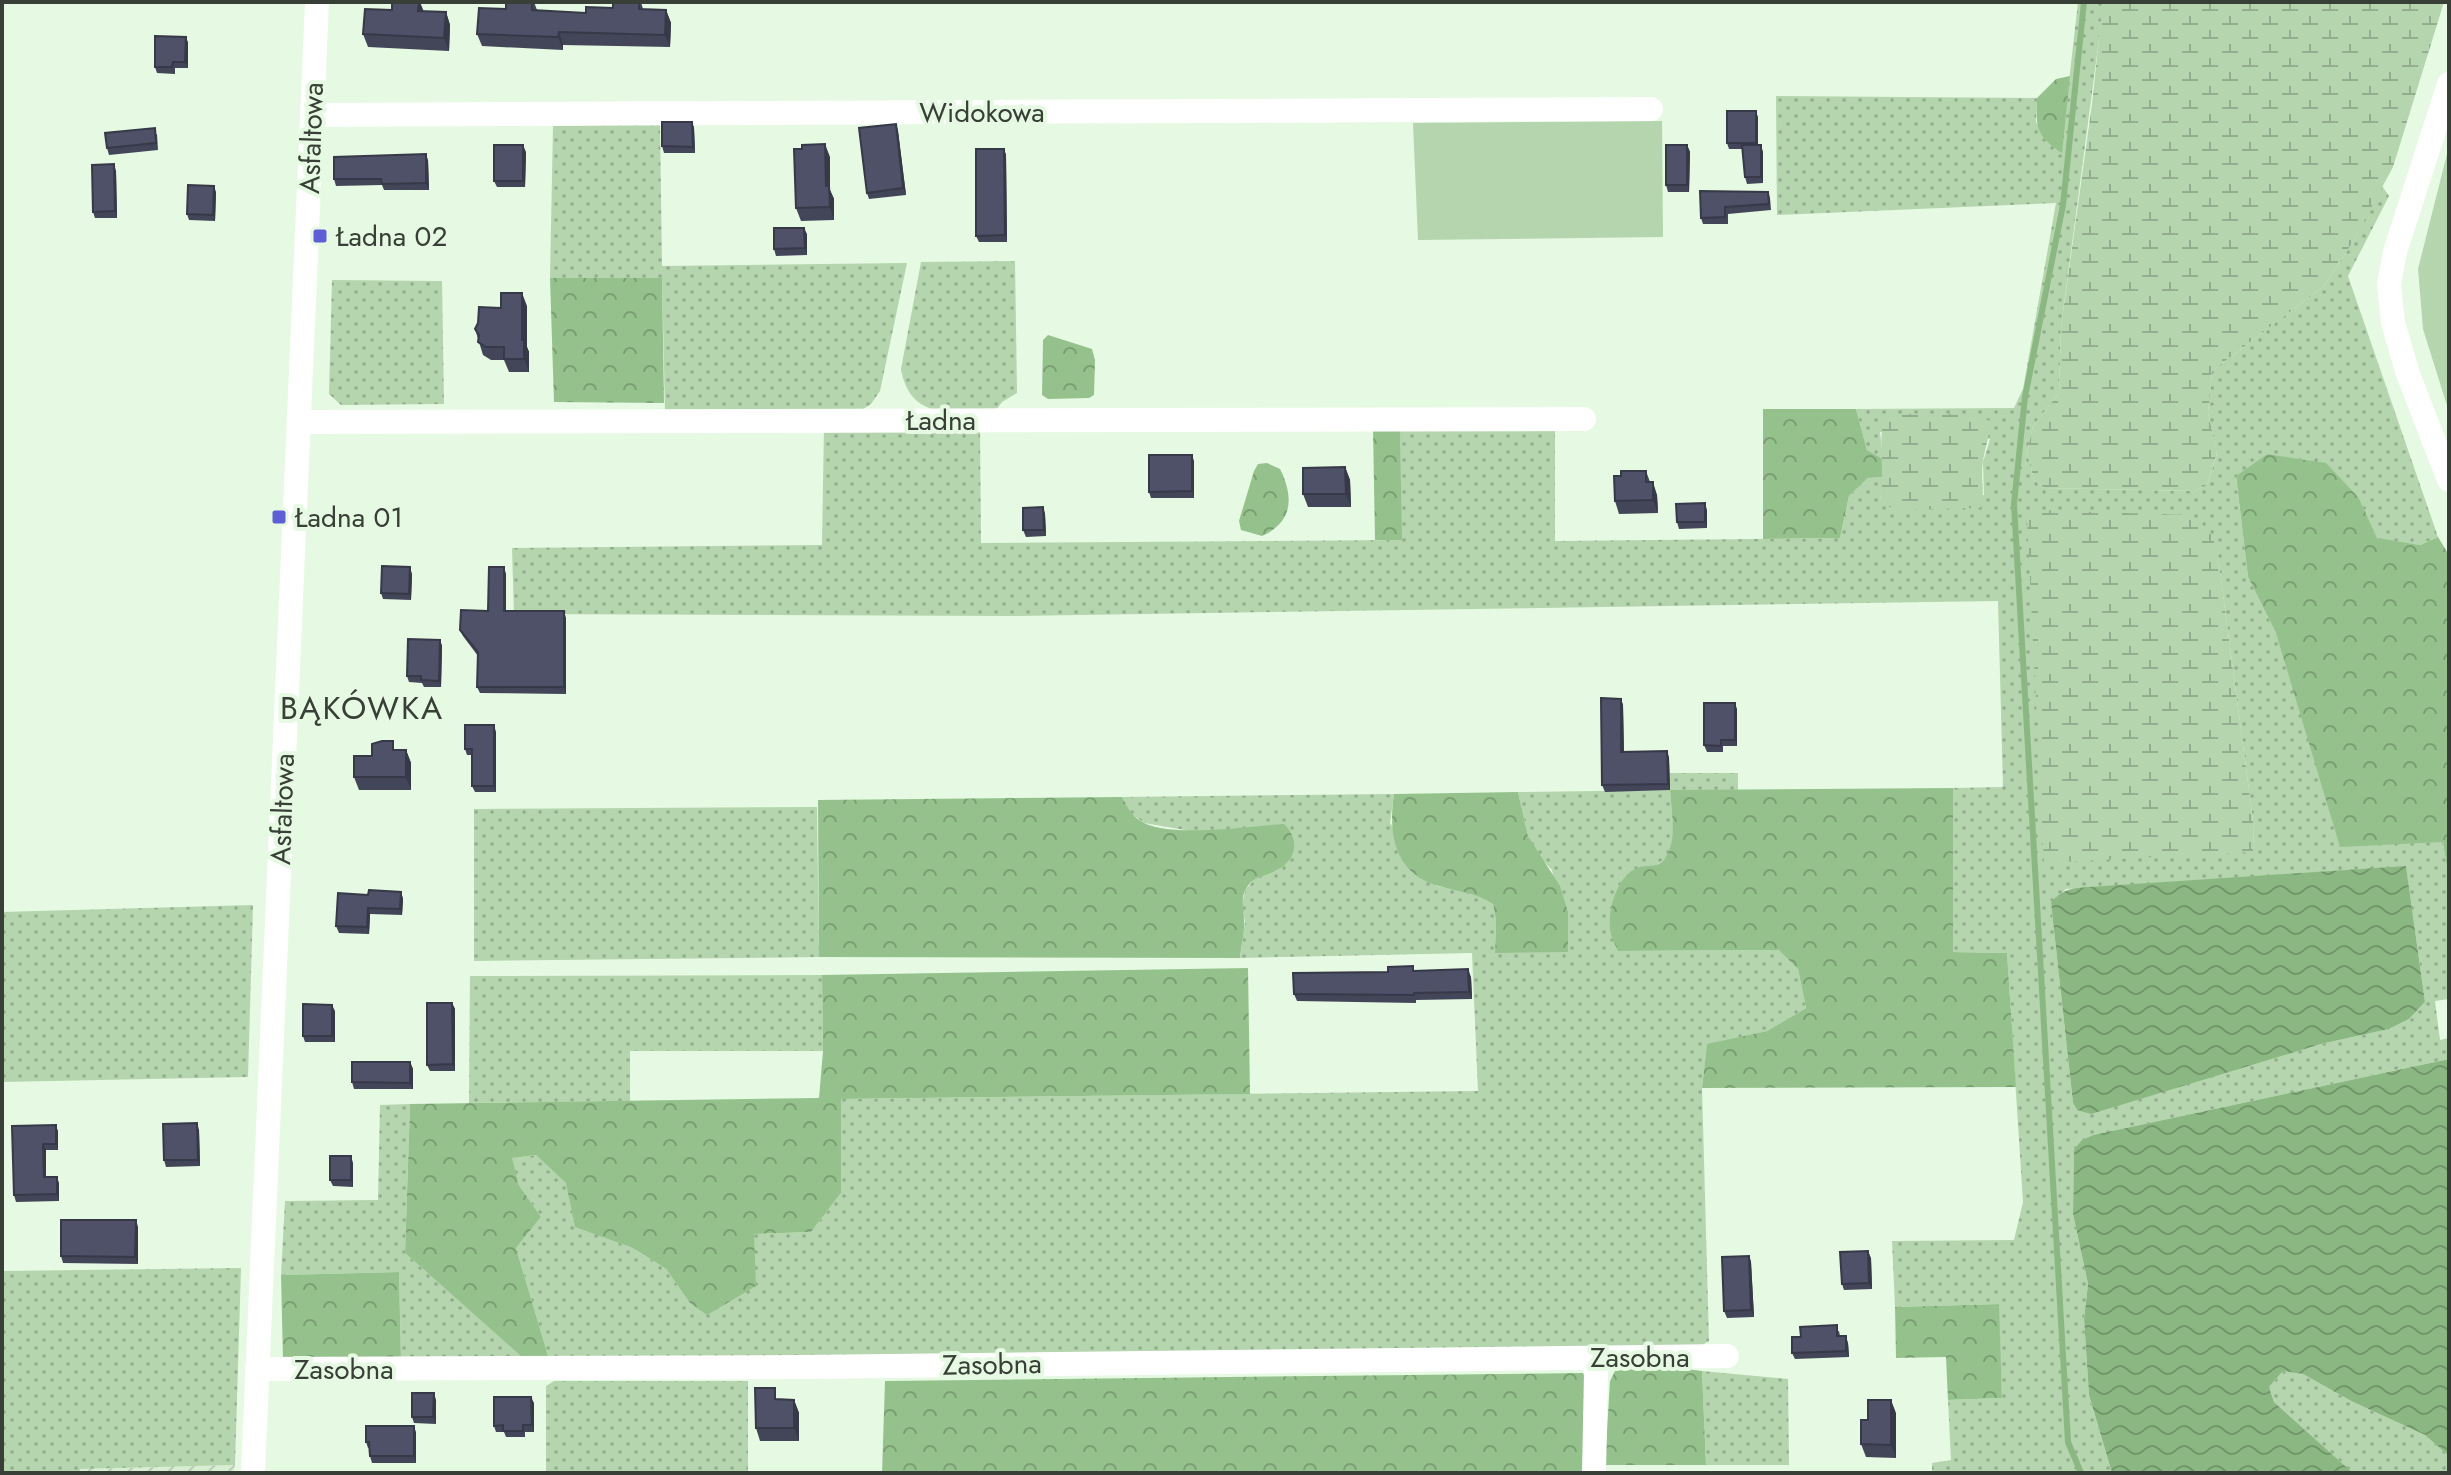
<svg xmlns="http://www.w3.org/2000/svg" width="2451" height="1475" font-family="Jost,sans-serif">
	<defs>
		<pattern id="industrial-furrows" width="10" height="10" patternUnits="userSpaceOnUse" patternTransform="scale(2)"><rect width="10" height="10" fill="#d7eed2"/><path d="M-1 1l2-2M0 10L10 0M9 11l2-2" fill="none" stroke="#b9cdb5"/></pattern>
		<pattern id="grass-dots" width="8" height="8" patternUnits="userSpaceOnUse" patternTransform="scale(2)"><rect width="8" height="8" fill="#b4d5ad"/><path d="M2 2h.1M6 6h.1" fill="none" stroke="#93ae8e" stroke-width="1.8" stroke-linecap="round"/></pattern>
		<pattern id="forest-crowns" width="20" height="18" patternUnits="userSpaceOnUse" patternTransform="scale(2)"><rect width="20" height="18" fill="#95c28c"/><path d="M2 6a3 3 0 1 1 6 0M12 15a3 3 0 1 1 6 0" fill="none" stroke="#7a9f73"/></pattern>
		<pattern id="wetland-marsh" width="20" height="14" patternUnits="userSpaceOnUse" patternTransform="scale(2)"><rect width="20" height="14" fill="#b4d5ad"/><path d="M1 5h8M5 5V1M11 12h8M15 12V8" fill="none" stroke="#93ae8e"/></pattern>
		<pattern id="water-waves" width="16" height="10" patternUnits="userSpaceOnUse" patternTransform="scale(2)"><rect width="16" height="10" fill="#8bb882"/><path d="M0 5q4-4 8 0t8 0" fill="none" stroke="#72976b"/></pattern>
	</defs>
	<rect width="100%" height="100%" fill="#e6f9e2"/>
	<!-- industrial -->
	<path fill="url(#industrial-furrows)" d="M 235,1465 L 234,1473 L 79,1473 L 79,1469 Z"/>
	<!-- grass -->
	<path fill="url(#grass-dots)" fill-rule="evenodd" d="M 2078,2 L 2103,2 L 2102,17 L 2061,327 L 2059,393 L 2033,426 L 2027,452 L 2034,480 L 2044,488 L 2195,491 L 2207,485 L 2217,454 L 2208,413 L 2212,371 L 2324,286 L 2351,245 L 2382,186 L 2389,196 L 2348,276 L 2438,537 L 2420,545 L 2377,539 L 2359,498 L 2267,454 L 2236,477 L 2248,577 L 2276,633 L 2443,842 L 2449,881 L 2449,999 L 2435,1001 L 2440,1040 L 2449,1038 L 2449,1059 L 2093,1135 L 2074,1150 L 2073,1214 L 2088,1284 L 2084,1319 L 2089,1395 L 2112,1473 L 1932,1473 L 1932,1463 L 1951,1460 L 1948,1400 L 2002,1398 L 1998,1304 L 1895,1307 L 1892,1241 L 2014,1240 L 2023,1202 L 2007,953 L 1953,952 L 1953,788 L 2003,787 L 1998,601 L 1014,616 L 514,614 L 512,548 L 822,545 L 824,427 L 980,426 L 981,543 L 1401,540 L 1400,428 L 1555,427 L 1555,541 L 1840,538 L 1849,496 L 1868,478 L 1884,477 L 1880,500 L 1984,495 L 1983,462 L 1990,439 L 1880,432 L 1883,459 L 1867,450 L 1856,409 L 2014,408 L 2023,389 L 2056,203 L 1777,215 L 1776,96 L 2037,98 L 2036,122 L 2061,152 ZM 2217,549 L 2254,828 L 2253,852 ZM 2406,867 L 2425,1002 L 2409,1019 L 2389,1029 L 2321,1044 L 2199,1080 L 2077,1110 L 2073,1103 L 2051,903 L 2066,889 Z
		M 660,124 L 662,266 L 907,263 L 880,391 L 871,404 L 857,413 L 665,411 L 662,279 L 550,278 L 553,126 Z
		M 1015,261 L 1017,393 L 1002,402 L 993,414 C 951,412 910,420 901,369 L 921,262 Z
		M 332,280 L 442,281 L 444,404 L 341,405 L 329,394 Z
		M 1670,773 L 1738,773 L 1738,791 L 1670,790 C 1671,811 1681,852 1658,864 C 1653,867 1645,867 1639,867 L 1618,951 L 1780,950 L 1798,969 L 1806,1008 L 1767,1031 L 1707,1045 L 1702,1088 L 1709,1341 L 1702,1345 L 549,1359 L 516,1248 L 541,1217 L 519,1185 L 511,1158 L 536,1155 L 567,1183 L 575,1226 L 633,1248 L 666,1269 L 690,1303 L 754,1234 L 811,1232 L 841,1193 L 841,1099 L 1478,1091 L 1472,953 L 1240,958 L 1245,922 L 1242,903 L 1246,889 L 1257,876 L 1277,870 L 1185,830 L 1144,823 L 1129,812 L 1122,797 L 1394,794 L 1390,823 L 1437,886 L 1478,894 L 1493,904 L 1496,920 L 1495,952 L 1567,952 L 1552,870 L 1539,856 L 1528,836 L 1518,792 L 1669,790 Z
		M 817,807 L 819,957 L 474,961 L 474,809 Z
		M 253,905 L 248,1077 L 2,1082 L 2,912 Z
		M 822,975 L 823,1051 L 630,1051 L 630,1101 L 469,1103 L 470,976 Z
		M 410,1104 L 405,1253 L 524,1359 L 401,1359 L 399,1272 L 281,1275 L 285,1201 L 378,1200 L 380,1105 Z
		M 241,1268 L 235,1465 L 80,1469 L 79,1473 L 2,1473 L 2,1271 Z
		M 1702,1371 L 1788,1379 L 1789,1465 L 1706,1465 Z
		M 2283,1371 L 2303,1374 L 2351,1401 L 2425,1435 L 2449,1456 L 2449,1473 L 2353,1473 L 2274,1402 L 2269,1387 Z
		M 554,1381 L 748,1381 L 748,1473 L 546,1473 L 546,1386 Z"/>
	<!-- forest -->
	<path fill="url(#forest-crowns)" d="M 2070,76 L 2062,153 C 2036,135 2036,129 2037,98 L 2056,79 Z
		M 550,278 L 662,278 L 664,403 L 554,402 Z
		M 1048,335 L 1092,349 L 1095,360 L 1094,395 L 1089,398 L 1048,399 L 1042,395 L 1043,340 Z
		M 1763,409 L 1856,409 L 1867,450 L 1883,459 L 1884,477 L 1868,478 L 1849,496 L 1840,538 L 1763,539 Z
		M 1400,428 L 1402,540 L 1375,540 L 1373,429 Z
		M 2267,454 L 2326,463 L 2359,498 L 2377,538 L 2420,545 L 2438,537 L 2449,555 L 2449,881 L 2443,842 L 2340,847 L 2276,633 L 2248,577 L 2236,476 Z
		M 1267,463 L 1280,469 C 1294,497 1293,522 1262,536 L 1241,530 L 1239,521 L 1254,471 L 1258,464 Z
		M 1953,788 L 1953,952 L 2007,953 L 2016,1087 L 1702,1088 L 1707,1044 L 1767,1031 L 1806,1008 L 1798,969 L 1779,950 L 1618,951 C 1615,944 1610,935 1610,928 C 1608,907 1618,876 1637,868 C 1647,864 1658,869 1665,858 C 1678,840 1671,810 1670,790 Z
		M 1518,792 L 1528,836 L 1560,886 L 1568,912 L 1568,952 L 1495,953 L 1496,920 L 1493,904 C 1475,892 1459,892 1439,886 C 1394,874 1388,833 1394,794 Z
		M 1122,797 C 1128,809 1133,818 1146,824 C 1177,837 1249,826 1284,824 C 1300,840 1297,859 1277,870 C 1265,877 1253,875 1246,889 C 1240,900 1244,909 1244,920 C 1245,932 1241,946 1240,958 L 819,957 L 818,800 Z
		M 1248,968 L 1250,1094 L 841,1099 L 841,1193 L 811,1232 L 754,1234 L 756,1286 L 707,1315 L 690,1303 L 666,1269 L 633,1248 L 575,1227 L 566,1183 L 536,1155 L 512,1158 L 519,1185 L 541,1217 L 516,1248 L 549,1359 L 524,1359 L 405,1253 L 410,1104 L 819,1098 L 823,1051 L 822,975 Z
		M 399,1272 L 401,1359 L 283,1361 L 281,1275 Z
		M 1999,1304 L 2002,1398 L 1948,1400 L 1946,1357 L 1896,1358 L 1895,1307 Z
		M 1632,1362 L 1702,1371 L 1706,1465 L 1605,1465 L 1610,1381 L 1616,1369 Z
		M 1583,1373 L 1587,1382 L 1584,1473 L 882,1473 L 885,1381 Z"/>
	<!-- wetland -->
	<path fill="url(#wetland-marsh)" d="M 2103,2 L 2444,2 L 2393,167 L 2351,245 L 2324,286 L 2212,371 L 2208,413 L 2217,453 L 2207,485 L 2195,491 L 2044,488 L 2034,480 L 2027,452 L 2033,426 L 2059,393 L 2061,327 L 2092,104 Z
		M 1884,414 L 1973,414 L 1990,421 C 1990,436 1985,447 1983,461 C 1980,478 1986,492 1980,508 L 1894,510 L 1880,500 C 1885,471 1878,443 1884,414 Z
		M 2038,510 L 2185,515 L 2209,530 L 2217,549 L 2254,828 L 2253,852 L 2044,863 L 2027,519 Z"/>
	<!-- green -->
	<path fill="#b4d5ad" d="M 1662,121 L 1663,237 L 1418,240 L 1413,123 Z
		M 2449,146 L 2449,412 L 2423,329 L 2418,269 Z"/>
	<!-- water -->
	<path fill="url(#water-waves)" d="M 2406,866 L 2425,1002 L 2409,1019 L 2389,1029 L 2321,1044 L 2091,1114 L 2077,1110 L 2073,1103 L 2051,903 C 2062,889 2072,888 2089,887 Z
		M 2449,1059 L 2449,1456 L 2425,1435 L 2351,1401 L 2303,1374 L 2283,1371 L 2269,1387 L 2274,1402 L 2353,1473 L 2112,1473 L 2089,1395 L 2084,1319 L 2088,1284 L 2073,1214 L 2074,1150 L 2081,1141 L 2093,1135 Z"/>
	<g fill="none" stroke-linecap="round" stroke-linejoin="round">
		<!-- stream -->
		<path stroke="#8bb882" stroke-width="6" d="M 2081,1473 L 2068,1442 L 2014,504 L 2025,397 L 2063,205 L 2084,2"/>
		<!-- minor -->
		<path stroke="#fff" stroke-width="24" d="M 2449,84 L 2395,252 L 2389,284 L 2393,323 L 2408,374 L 2449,480
			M 312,115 L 1651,109
			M 299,422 L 1584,419
			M 1591,1357 L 1596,1372 L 1594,1473
			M 257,1369 L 799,1367 L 1727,1356
			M 253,1473 L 317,2"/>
	</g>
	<!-- wall -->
	<path fill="#434659" d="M 534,2 L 537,10 L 586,13 L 613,8 L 613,2 L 641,2 L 643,9 L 666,10 L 671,23 L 670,47 L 563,45 L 563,50 L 482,46 L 477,34 L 506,9 Z
		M 423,11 L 446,12 L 450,25 L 449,51 L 368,47 L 363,34 Z
		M 186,37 L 188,43 L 188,68 L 175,68 L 175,74 L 157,73 L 155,67 Z
		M 1756,111 L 1758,118 L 1758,145 L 1763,152 L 1763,183 L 1747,184 L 1745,177 L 1742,149 L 1729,149 L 1727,143 Z
		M 692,122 L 694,128 L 695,153 L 664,153 L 662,146 Z
		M 896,124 L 898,131 L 906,195 L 869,199 L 867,193 Z
		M 157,134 L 158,150 L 109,155 L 107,148 Z
		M 1687,145 L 1690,152 L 1689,192 L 1668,192 L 1666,185 Z
		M 1004,149 L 1006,155 L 1007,242 L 979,242 L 976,236 Z
		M 526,152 L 525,187 L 497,187 L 494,181 Z
		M 830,157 L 830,190 L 834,199 L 834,220 L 801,221 L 796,208 Z
		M 428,160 L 429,190 L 384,190 L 382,185 L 336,186 L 334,179 Z
		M 116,171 L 117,218 L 95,218 L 93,212 Z
		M 1700,191 L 1768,192 L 1770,198 L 1771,210 L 1728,214 L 1728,224 L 1703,224 L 1701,218 Z
		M 216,192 L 215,221 L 189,220 L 187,214 Z
		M 807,234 L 807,255 L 776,256 L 774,249 Z
		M 527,306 L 527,347 L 529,352 L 529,372 L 509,372 L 504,360 L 491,360 L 483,355 L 475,329 L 501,308 Z
		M 1194,461 L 1194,498 L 1151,498 L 1149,492 Z
		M 1345,467 L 1350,480 L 1351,507 L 1308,507 L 1303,494 Z
		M 1646,471 L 1650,482 L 1657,495 L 1658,513 L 1619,514 L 1615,501 L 1621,476 Z
		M 1043,507 L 1045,514 L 1046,536 L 1026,537 L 1023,530 Z
		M 1707,510 L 1707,528 L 1679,529 L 1677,522 Z
		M 412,574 L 411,600 L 383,599 L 381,593 Z
		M 506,574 L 506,611 L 566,618 L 566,694 L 480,693 L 477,687 L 478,656 L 463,636 L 460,630 L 488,611 Z
		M 440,640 L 442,646 L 441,687 L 424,687 L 422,683 L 409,682 L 407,676 Z
		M 1621,699 L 1623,705 L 1624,752 L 1667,751 L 1669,758 L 1670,790 L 1605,792 L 1602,785 Z
		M 1737,709 L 1737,746 L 1723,746 L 1723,752 L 1707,752 L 1704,745 Z
		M 496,732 L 496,792 L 475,792 L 472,786 L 472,755 L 467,755 L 465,749 Z
		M 396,750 L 406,750 L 411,763 L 411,790 L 359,790 L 354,777 L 372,756 Z
		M 401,892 L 403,899 L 402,915 L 370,914 L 369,934 L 339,933 L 336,926 L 368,895 Z
		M 1414,971 L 1471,977 L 1472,999 L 1416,1000 L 1416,1003 L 1297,1001 L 1294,994 L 1388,972 Z
		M 452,1003 L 455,1009 L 455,1071 L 430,1071 L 427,1065 Z
		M 335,1011 L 335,1042 L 305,1042 L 303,1036 Z
		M 410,1062 L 413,1069 L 413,1089 L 354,1089 L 352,1082 Z
		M 56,1125 L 58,1132 L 58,1150 L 46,1150 L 46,1177 L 59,1183 L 59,1201 L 16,1202 L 14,1195 L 12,1126 Z
		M 199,1130 L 200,1166 L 166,1167 L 164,1160 Z
		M 353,1163 L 353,1187 L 333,1186 L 330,1180 Z
		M 138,1227 L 138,1264 L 63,1263 L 61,1256 Z
		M 1749,1256 L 1751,1262 L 1754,1317 L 1727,1318 L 1724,1311 Z
		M 1871,1258 L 1872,1289 L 1844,1290 L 1842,1284 Z
		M 1839,1331 L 1840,1336 L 1848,1343 L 1849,1357 L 1795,1359 L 1792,1353 L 1801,1337 Z
		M 779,1399 L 794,1400 L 799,1413 L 799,1441 L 760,1441 L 756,1428 Z
		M 436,1400 L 436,1424 L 414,1423 L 412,1417 Z
		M 534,1403 L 534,1432 L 525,1432 L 525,1437 L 506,1437 L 504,1432 L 496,1432 L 494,1426 Z
		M 1896,1413 L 1896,1458 L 1866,1457 L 1861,1444 L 1868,1420 Z
		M 414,1426 L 416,1433 L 416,1463 L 372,1463 L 370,1456 L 370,1448 L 368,1448 L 366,1442 Z"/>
	<!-- shaded-wall -->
	<path fill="#373948" d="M 419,2 L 420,2 L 424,12 L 418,11 Z
		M 666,10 L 671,23 L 670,47 L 665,35 Z
		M 446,12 L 450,25 L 449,51 L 444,38 Z
		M 559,32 L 563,45 L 563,50 L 558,37 Z
		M 186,37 L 188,43 L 188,68 L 185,62 Z
		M 1756,111 L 1758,118 L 1758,149 L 1756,143 Z
		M 692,122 L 694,128 L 695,153 L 693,147 Z
		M 896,124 L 898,131 L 906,195 L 903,188 Z
		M 825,144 L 830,157 L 830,190 L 834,199 L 834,220 L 830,207 L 826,186 Z
		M 523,145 L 526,152 L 525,187 L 523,181 Z
		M 1687,145 L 1690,152 L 1689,192 L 1687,185 Z
		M 1761,145 L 1763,152 L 1763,183 L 1761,177 Z
		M 1004,149 L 1006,155 L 1007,242 L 1005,235 Z
		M 426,154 L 428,160 L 429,190 L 426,183 Z
		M 114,164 L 116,171 L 117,218 L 115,211 Z
		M 214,186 L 216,192 L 215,221 L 213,215 Z
		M 804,228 L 807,234 L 807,255 L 805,248 Z
		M 522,293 L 527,306 L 527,347 L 529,352 L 529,372 L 524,359 L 522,340 Z
		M 1192,455 L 1194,461 L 1194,498 L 1192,491 Z
		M 1345,467 L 1350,480 L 1351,507 L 1346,494 Z
		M 1653,482 L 1657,495 L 1658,513 L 1653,500 Z
		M 1705,503 L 1707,510 L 1707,528 L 1705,522 Z
		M 1043,507 L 1045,514 L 1046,536 L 1044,530 Z
		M 410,567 L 412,574 L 411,600 L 409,594 Z
		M 504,567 L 506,574 L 506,617 L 504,611 Z
		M 564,611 L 566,618 L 566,694 L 564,687 Z
		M 440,640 L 442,646 L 441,687 L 439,681 Z
		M 1621,699 L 1623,705 L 1624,759 L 1621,752 Z
		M 1735,703 L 1737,709 L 1737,746 L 1735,740 Z
		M 494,725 L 496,732 L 496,792 L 494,786 Z
		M 406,750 L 411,763 L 411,790 L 406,777 Z
		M 1667,751 L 1669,758 L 1670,790 L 1668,784 Z
		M 401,892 L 403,899 L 402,915 L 400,909 Z
		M 368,908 L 370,914 L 369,934 L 367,927 Z
		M 1468,969 L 1471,977 L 1472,999 L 1469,992 Z
		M 452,1003 L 455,1009 L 455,1071 L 453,1064 Z
		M 332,1005 L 335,1011 L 335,1042 L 332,1036 Z
		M 410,1062 L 413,1069 L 413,1089 L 410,1083 Z
		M 197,1123 L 199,1130 L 200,1166 L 198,1160 Z
		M 56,1125 L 58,1132 L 58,1150 L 56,1144 Z
		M 43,1144 L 46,1150 L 46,1183 L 44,1177 Z
		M 351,1156 L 353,1163 L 353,1187 L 351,1180 Z
		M 57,1177 L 59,1183 L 59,1201 L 57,1194 Z
		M 136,1220 L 138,1227 L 138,1264 L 135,1257 Z
		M 1868,1251 L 1871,1258 L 1872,1289 L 1869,1283 Z
		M 1749,1256 L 1751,1262 L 1754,1317 L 1751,1310 Z
		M 1846,1336 L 1848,1343 L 1849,1357 L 1846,1351 Z
		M 434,1393 L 436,1400 L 436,1424 L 433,1417 Z
		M 531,1397 L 534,1403 L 534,1432 L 532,1425 Z
		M 794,1400 L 799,1413 L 799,1441 L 794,1428 Z
		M 1891,1400 L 1896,1413 L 1896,1458 L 1891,1445 Z
		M 414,1426 L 416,1433 L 416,1463 L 414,1456 Z"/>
	<!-- building -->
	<path fill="#4e5167" stroke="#373948" stroke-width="2" d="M 392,2 L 419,2 L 418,11 L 446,12 L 444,38 L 363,34 L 365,9 L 392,10 Z
		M 506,2 L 532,2 L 532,10 L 586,13 L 586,7 L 613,8 L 613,2 L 639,2 L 639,9 L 666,10 L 665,35 L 559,32 L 558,37 L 477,34 L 479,8 L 506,9 Z
		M 155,36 L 186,37 L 185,62 L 173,62 L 172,67 L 155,67 Z
		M 1727,111 L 1756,111 L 1756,143 L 1727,143 Z
		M 662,122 L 692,122 L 693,147 L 662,146 Z
		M 896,124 L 903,188 L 867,193 L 859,128 Z
		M 155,128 L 156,143 L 107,148 L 105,133 Z
		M 825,144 L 826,186 L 829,186 L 830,207 L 796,208 L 794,149 L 802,149 L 802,145 Z
		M 494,145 L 523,145 L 523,181 L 494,181 Z
		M 1666,145 L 1687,145 L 1687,185 L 1666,185 Z
		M 1742,145 L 1761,145 L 1761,177 L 1745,177 Z
		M 976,149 L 1004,149 L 1005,235 L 976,236 Z
		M 426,154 L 426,183 L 382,184 L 381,179 L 334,179 L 334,157 Z
		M 114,164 L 115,211 L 93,212 L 92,165 Z
		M 188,185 L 214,186 L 213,215 L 187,214 Z
		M 1700,191 L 1768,192 L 1769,204 L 1725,207 L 1725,217 L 1701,218 Z
		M 774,228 L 804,228 L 805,248 L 774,249 Z
		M 501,293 L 522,293 L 522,340 L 524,340 L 524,359 L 504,359 L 504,347 L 486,347 L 478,342 L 479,335 L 475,329 L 478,323 L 479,307 L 501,308 Z
		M 1149,455 L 1192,455 L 1192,491 L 1149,492 Z
		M 1345,467 L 1346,494 L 1303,494 L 1303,468 Z
		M 1621,471 L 1646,471 L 1646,482 L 1653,482 L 1653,500 L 1615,501 L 1614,476 L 1621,476 Z
		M 1705,503 L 1705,522 L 1677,522 L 1676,504 Z
		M 1043,507 L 1044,530 L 1023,530 L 1023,508 Z
		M 382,566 L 410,567 L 409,594 L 381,593 Z
		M 489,567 L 504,567 L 504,611 L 564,611 L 564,687 L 477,687 L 478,652 L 460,630 L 461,610 L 488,611 Z
		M 408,639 L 440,640 L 439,681 L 421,680 L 421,676 L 407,676 Z
		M 1601,698 L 1621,699 L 1621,752 L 1667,751 L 1668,784 L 1602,785 Z
		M 1704,703 L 1735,703 L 1735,740 L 1721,740 L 1721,746 L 1704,745 Z
		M 465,725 L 494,725 L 494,786 L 472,786 L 472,749 L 465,749 Z
		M 382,741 L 393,741 L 393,750 L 406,750 L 406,777 L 354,777 L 354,756 L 372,756 L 372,744 Z
		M 369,890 L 401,892 L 400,909 L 368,908 L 367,927 L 336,926 L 338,893 L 368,895 Z
		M 1413,966 L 1413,971 L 1468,969 L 1469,992 L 1414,993 L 1414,995 L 1294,994 L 1293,973 L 1388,972 L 1388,967 Z
		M 427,1003 L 452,1003 L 453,1064 L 427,1065 Z
		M 303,1004 L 332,1005 L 332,1036 L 303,1036 Z
		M 352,1062 L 410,1062 L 410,1083 L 352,1082 Z
		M 197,1123 L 198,1160 L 164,1160 L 163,1124 Z
		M 56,1125 L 56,1144 L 43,1144 L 44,1177 L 57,1177 L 57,1194 L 14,1195 L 12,1126 Z
		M 330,1156 L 351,1156 L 351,1180 L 330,1180 Z
		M 61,1220 L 136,1220 L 135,1257 L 61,1256 Z
		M 1868,1251 L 1869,1283 L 1842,1284 L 1840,1252 Z
		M 1749,1256 L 1751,1310 L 1724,1311 L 1722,1257 Z
		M 1837,1325 L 1837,1336 L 1846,1336 L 1846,1351 L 1792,1353 L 1792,1337 L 1801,1337 L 1800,1327 Z
		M 755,1388 L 775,1388 L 775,1399 L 794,1400 L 794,1428 L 756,1428 Z
		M 412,1393 L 434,1393 L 433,1417 L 412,1417 Z
		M 494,1397 L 531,1397 L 532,1425 L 523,1425 L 523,1431 L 503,1431 L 503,1425 L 494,1426 Z
		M 1868,1400 L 1891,1400 L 1891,1445 L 1861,1444 L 1861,1420 L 1868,1420 Z
		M 366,1426 L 414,1426 L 414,1456 L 370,1456 L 369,1442 L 366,1442 Z"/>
	<!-- markers -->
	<g fill="#5e5ed6" stroke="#e6f9e2" stroke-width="3">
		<rect x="312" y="228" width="16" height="16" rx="4"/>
		<rect x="271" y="509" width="16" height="16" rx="4"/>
	</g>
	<g text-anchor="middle" stroke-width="8" stroke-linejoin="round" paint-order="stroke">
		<!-- street labels -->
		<g font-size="28" fill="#373f36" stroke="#e6f9e2">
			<text x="982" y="122">Widokowa</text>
			<text transform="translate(311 138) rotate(-88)" y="10">Asfaltowa</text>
			<text x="941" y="430">Ładna</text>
			<text transform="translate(282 809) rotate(-88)" y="10">Asfaltowa</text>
			<text x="1640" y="1367">Zasobna</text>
			<text transform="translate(992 1364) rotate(-1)" y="10">Zasobna</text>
			<text x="344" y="1379">Zasobna</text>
		</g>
		<!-- poi labels -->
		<g font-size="28" fill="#373f36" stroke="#e6f9e2" text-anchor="start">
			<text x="336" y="246">Ładna 02</text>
			<text x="295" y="527">Ładna 01</text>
		</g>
		<!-- quarter labels -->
		<g font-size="32" letter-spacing="2" fill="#373f36" stroke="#e6f9e2">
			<text x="362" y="719">BĄKÓWKA</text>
		</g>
	</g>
	<!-- border -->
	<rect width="2451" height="1475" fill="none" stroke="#373f36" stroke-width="8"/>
</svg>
